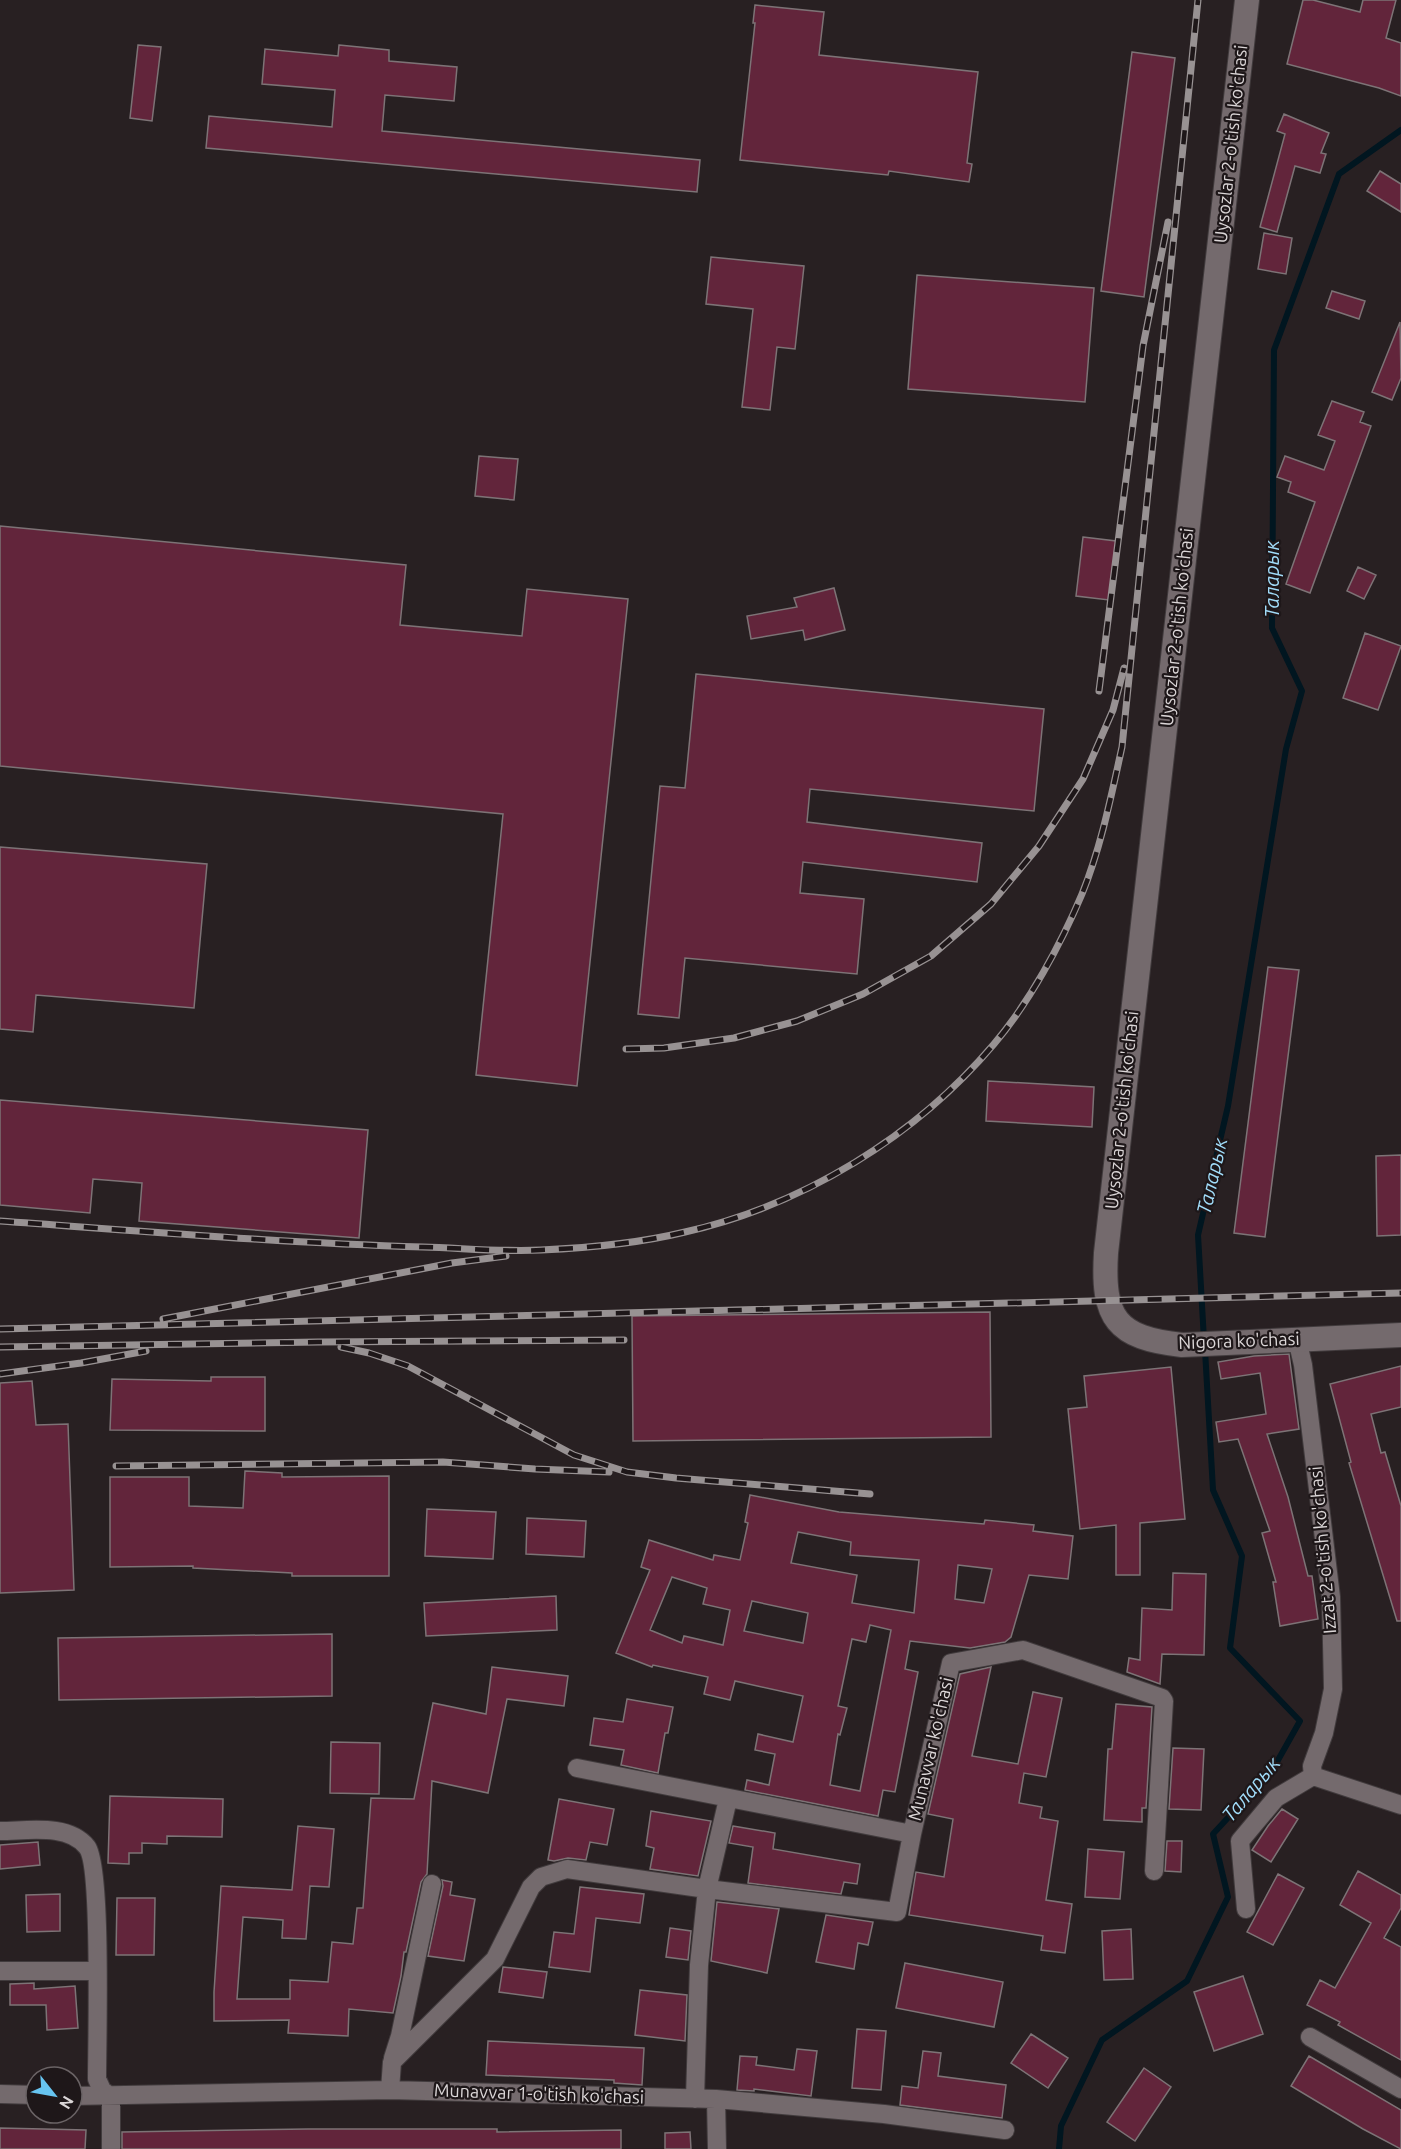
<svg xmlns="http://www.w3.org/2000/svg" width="1401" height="2149" font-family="Ubuntu,sans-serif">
	<rect width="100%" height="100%" fill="#282022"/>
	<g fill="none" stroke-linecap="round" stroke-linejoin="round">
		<!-- stream -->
		<path stroke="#011620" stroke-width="6" d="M 1204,1340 L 1198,1235 L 1228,1106 L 1286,749 L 1302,691 L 1272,628 L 1274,350 L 1339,174 L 1401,130
			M 1059,2149 L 1061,2126 L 1102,2040 L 1187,1981 L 1228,1897 L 1213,1834 L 1273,1769 L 1300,1721 L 1230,1648 L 1242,1556 L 1213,1490 L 1205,1350"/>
	</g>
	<!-- building -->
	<path fill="#62253b" stroke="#7d7376" stroke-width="1.5" fill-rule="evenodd" d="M 1303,0 L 1313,0 L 1360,12 L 1363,0 L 1396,0 L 1386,38 L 1401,43 L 1401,96 L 1379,88 L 1287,64 Z
		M 755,5 L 824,12 L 819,55 L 978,72 L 967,163 L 972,164 L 969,182 L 889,171 L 888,175 L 740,160 L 755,23 L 753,23 Z
		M 138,45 L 161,47 L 152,121 L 130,118 Z
		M 339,45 L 389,50 L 389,61 L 457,67 L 454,101 L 385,95 L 382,131 L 700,160 L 697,192 L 206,148 L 209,116 L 332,127 L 335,90 L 262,84 L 265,49 L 338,56 Z
		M 1132,52 L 1175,58 L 1144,297 L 1101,291 Z
		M 1284,114 L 1329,133 L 1321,153 L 1326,154 L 1320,173 L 1295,166 L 1277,232 L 1260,227 L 1285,134 L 1277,131 Z
		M 1380,171 L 1401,184 L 1401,212 L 1367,191 Z
		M 1264,233 L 1292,238 L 1286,274 L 1258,269 Z
		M 711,257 L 804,266 L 795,349 L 777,347 L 770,410 L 742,407 L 753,309 L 706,304 Z
		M 917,275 L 1094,288 L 1085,402 L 908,389 Z
		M 1332,291 L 1365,301 L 1359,319 L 1326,308 Z
		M 1400,322 L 1401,378 L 1392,400 L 1372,392 Z
		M 1332,401 L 1364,412 L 1360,422 L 1371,426 L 1310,593 L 1286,584 L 1315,502 L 1288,492 L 1291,482 L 1277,477 L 1285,456 L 1324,470 L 1335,441 L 1318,435 Z
		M 479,456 L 518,459 L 514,500 L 475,496 Z
		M 0,526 L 406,565 L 400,625 L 522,636 L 527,589 L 628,599 L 577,1086 L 476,1075 L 503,814 L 0,766 Z
		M 1083,537 L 1116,541 L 1109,600 L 1076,596 Z
		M 1358,567 L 1376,575 L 1364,599 L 1347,591 Z
		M 834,588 L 845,630 L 805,640 L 803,630 L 751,639 L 747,616 L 797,607 L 794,598 Z
		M 1365,633 L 1401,646 L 1378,710 L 1343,698 Z
		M 696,674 L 1044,709 L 1034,811 L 810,789 L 807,822 L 982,843 L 977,882 L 803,862 L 800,893 L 864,899 L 857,974 L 685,958 L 679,1018 L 638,1014 L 660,786 L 685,788 Z
		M 0,847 L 207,864 L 194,1008 L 36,995 L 33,1032 L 0,1029 Z
		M 1268,967 L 1299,970 L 1265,1237 L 1234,1233 Z
		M 988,1081 L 1094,1087 L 1092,1127 L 986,1121 Z
		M 0,1100 L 368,1130 L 359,1238 L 139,1221 L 142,1183 L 93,1179 L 90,1213 L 0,1205 Z
		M 1401,1155 L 1401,1235 L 1377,1236 L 1376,1156 Z
		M 990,1312 L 991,1437 L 633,1441 L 632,1316 Z
		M 1289,1354 L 1299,1429 L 1267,1434 L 1288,1497 L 1308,1576 L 1312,1576 L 1318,1619 L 1280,1626 L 1273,1582 L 1276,1582 L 1262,1533 L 1270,1531 L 1238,1439 L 1219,1442 L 1216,1422 L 1266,1414 L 1260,1373 L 1221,1379 L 1218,1362 L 1254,1356 Z
		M 1401,1366 L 1401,1407 L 1371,1414 L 1381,1453 L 1385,1452 L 1401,1506 L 1401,1621 L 1397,1621 L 1349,1463 L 1351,1462 L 1330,1384 Z
		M 1171,1367 L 1185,1519 L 1140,1523 L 1140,1575 L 1116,1575 L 1116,1525 L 1080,1529 L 1068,1409 L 1087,1407 L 1084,1376 Z
		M 211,1377 L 265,1377 L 265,1431 L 110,1430 L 112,1379 L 211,1381 Z
		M 32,1381 L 36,1425 L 68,1424 L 74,1590 L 0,1593 L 0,1383 Z
		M 245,1471 L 282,1473 L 282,1477 L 389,1476 L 389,1576 L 292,1576 L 292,1573 L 193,1568 L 193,1566 L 110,1567 L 110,1477 L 189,1477 L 189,1506 L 243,1508 Z
		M 750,1495 L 839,1512 L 984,1524 L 985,1520 L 1034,1525 L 1033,1531 L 1073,1536 L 1068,1579 L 1029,1575 L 1011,1637 L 1005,1642 L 970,1648 L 910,1641 L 905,1669 L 918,1672 L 895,1792 L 883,1790 L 878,1816 L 745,1790 L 747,1780 L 769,1785 L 775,1754 L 755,1750 L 758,1734 L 793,1742 L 803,1696 L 735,1681 L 730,1700 L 704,1694 L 708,1677 L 653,1665 L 652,1667 L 616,1653 L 650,1570 L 641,1567 L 649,1540 L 713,1560 L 714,1555 L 740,1560 L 748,1523 L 745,1522 ZM 798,1532 L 851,1542 L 850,1555 L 919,1560 L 914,1613 L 852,1603 L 857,1575 L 791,1563 ZM 958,1565 L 992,1569 L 984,1603 L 955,1599 ZM 672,1577 L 707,1588 L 703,1604 L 730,1610 L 723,1645 L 684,1636 L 682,1643 L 650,1630 ZM 752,1601 L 808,1613 L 803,1643 L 744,1631 ZM 870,1625 L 891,1630 L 860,1791 L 830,1785 L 838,1734 L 840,1735 L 847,1708 L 838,1706 L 852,1639 L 866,1642 Z
		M 427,1509 L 496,1512 L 493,1559 L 425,1556 Z
		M 527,1518 L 586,1521 L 584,1557 L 526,1554 Z
		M 1173,1573 L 1206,1574 L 1204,1655 L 1162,1654 L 1160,1684 L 1127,1672 L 1129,1658 L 1140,1660 L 1142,1608 L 1172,1610 Z
		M 556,1596 L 557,1630 L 426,1636 L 424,1603 Z
		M 332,1634 L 332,1696 L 59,1700 L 58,1638 Z
		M 492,1667 L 568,1676 L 564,1706 L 507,1699 L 488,1793 L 432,1781 L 427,1874 L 421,1882 L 406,1952 L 404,1952 L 401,1976 L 393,2013 L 349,2009 L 348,2036 L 288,2033 L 289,2020 L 214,2021 L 214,1992 L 221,1886 L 292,1890 L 298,1826 L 334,1829 L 329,1887 L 310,1886 L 306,1939 L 282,1938 L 283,1920 L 243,1917 L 237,1999 L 290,1999 L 290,1980 L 328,1982 L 332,1942 L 353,1944 L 357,1908 L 363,1908 L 371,1798 L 414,1799 L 433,1703 L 486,1714 Z
		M 991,1667 L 972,1756 L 1018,1764 L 1033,1692 L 1062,1698 L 1046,1777 L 1024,1773 L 1019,1803 L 1042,1807 L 1040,1818 L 1058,1821 L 1046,1900 L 1072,1904 L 1065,1953 L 1041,1950 L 1043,1936 L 909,1915 L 916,1872 L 944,1877 L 953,1819 L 928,1814 L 960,1674 Z
		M 627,1699 L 673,1707 L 668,1733 L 665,1733 L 658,1773 L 621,1765 L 624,1750 L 590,1745 L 594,1718 L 623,1722 Z
		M 1116,1704 L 1152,1707 L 1146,1808 L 1142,1808 L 1142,1822 L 1104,1820 L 1108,1749 L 1112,1749 Z
		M 331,1742 L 380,1743 L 379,1794 L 330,1793 Z
		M 1173,1748 L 1204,1749 L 1201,1810 L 1169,1809 Z
		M 110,1796 L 223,1799 L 222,1837 L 167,1836 L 167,1844 L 142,1843 L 142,1853 L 129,1853 L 129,1864 L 108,1863 Z
		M 559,1799 L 614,1809 L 607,1845 L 590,1842 L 586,1860 L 568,1858 L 554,1861 L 548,1860 Z
		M 1282,1809 L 1298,1819 L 1271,1862 L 1252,1850 L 1268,1826 Z
		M 651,1811 L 711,1821 L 698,1876 L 650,1869 L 654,1848 L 646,1846 Z
		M 733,1826 L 775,1833 L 773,1849 L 860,1864 L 857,1884 L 844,1882 L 841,1894 L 748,1883 L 753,1847 L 729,1843 Z
		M 1167,1841 L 1182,1841 L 1181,1872 L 1165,1871 Z
		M 38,1842 L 40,1865 L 0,1869 L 0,1845 Z
		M 1088,1849 L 1124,1852 L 1120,1899 L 1085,1897 Z
		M 1358,1871 L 1401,1895 L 1401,1908 L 1384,1938 L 1401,1947 L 1401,2060 L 1338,2025 L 1340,2022 L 1307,2005 L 1320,1980 L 1335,1988 L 1371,1923 L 1340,1905 Z
		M 1278,1874 L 1304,1888 L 1273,1945 L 1247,1932 Z
		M 442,1880 L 452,1882 L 450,1895 L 475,1899 L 464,1961 L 428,1956 L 443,1886 Z
		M 580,1887 L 644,1894 L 640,1923 L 596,1918 L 590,1972 L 549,1967 L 554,1932 L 574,1934 Z
		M 60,1894 L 60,1931 L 27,1932 L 26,1895 Z
		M 117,1898 L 155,1898 L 154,1955 L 116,1955 Z
		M 717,1902 L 779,1909 L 767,1973 L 711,1961 Z
		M 826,1915 L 873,1922 L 868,1945 L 858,1943 L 854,1969 L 816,1962 Z
		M 670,1928 L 691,1931 L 688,1960 L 666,1957 Z
		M 1131,1929 L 1133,1979 L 1104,1980 L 1102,1931 Z
		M 905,1963 L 1003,1982 L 994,2027 L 896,2008 Z
		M 503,1967 L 547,1972 L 543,1998 L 499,1992 Z
		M 1243,1976 L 1263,2034 L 1214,2051 L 1194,1992 Z
		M 34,1983 L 34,1989 L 75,1986 L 78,2028 L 47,2030 L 46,2005 L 10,2005 L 10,1984 Z
		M 640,1990 L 687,1995 L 685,2041 L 635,2035 Z
		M 857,2029 L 886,2031 L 881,2090 L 852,2088 Z
		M 1031,2034 L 1068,2058 L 1048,2088 L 1011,2063 Z
		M 488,2041 L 644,2048 L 642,2085 L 614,2083 L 614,2080 L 486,2075 Z
		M 797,2049 L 817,2051 L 811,2096 L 754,2089 L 754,2091 L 737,2090 L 740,2056 L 757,2057 L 756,2065 L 794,2070 Z
		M 923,2051 L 941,2053 L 938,2076 L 1006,2085 L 1002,2118 L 900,2105 L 902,2086 L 918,2088 Z
		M 1309,2056 L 1401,2110 L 1401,2149 L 1363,2129 L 1291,2086 Z
		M 1144,2068 L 1171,2087 L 1135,2141 L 1107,2122 Z
		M 0,2128 L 86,2130 L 85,2149 L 0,2149 Z
		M 308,2129 L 497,2129 L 497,2132 L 621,2130 L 621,2149 L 122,2149 L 122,2132 Z
		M 690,2132 L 691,2149 L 665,2149 L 665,2133 Z"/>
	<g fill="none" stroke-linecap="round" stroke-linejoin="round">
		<defs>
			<path id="minor" d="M 1297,1339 L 1303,1365 L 1331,1597 L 1333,1689 L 1324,1733 L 1312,1766 L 1313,1776 L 1401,1805
				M 577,1768 L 912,1834
				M 0,1831 C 27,1831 68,1823 87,1847 C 102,1866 97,2044 97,2079 L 102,2090 L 111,2097 L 111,2149
				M 1246,1909 L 1240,1841 L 1276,1798 L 1313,1776
				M 0,1971 L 97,1971
				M 1310,2037 L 1401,2089
				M 393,2058 L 400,2036 L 432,1884
				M 390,2090 L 392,2062 L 495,1959 L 531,1887 L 541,1877 L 567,1869 L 707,1889 L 897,1912 L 912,1834 L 951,1663 L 1023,1650 L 1162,1698 L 1164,1701 L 1154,1871
				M 0,2094 L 36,2095
				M 72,2096 L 390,2090 L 716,2099 L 884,2114 L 1005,2130
				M 695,2099 L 699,1965 L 707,1889 L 728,1799
				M 716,2099 L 717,2149"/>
			<path id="tertiary" d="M 1247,0 L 1106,1253 C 1102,1318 1116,1338 1182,1345 L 1401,1335"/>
		</defs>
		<!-- minor casing -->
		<use href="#minor" stroke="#413b3d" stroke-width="20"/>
		<!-- tertiary casing -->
		<use href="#tertiary" stroke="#413b3d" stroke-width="26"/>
		<!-- minor -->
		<use href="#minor" stroke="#746a6d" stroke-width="18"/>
		<!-- tertiary -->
		<use href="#tertiary" stroke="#746a6d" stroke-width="24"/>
		<defs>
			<path id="rail" d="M 1099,691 L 1143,346 L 1168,222
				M 626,1049 L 664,1048 L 734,1038 L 797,1021 L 863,994 L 931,956 L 991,904 L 1039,846 L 1083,779 L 1113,710 L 1124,668
				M 0,1221 C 141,1231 282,1243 423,1247 C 462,1248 502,1252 541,1250 C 587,1248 640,1243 685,1232 C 804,1205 916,1136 994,1044 C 1029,1003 1061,944 1082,894 C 1101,847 1111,797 1122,747 L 1198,0
				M 163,1319 L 452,1263 L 506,1256
				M 0,1329 L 1401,1293
				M 0,1347 L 318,1342 L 624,1340
				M 341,1347 L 369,1353 L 408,1366 L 574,1455 L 627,1472 L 676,1478 L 870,1494
				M 0,1374 L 81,1363 L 146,1351
				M 116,1466 L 443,1462 L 535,1469 L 609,1472"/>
		</defs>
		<!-- rail casing -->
		<use href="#rail" stroke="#989293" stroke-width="7"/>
		<!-- rail -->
		<use href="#rail" stroke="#1e1719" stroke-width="4.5" stroke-dasharray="14" stroke-linecap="butt"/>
	</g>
	<g text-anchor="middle" stroke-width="4.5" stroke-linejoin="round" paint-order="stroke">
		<!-- street labels -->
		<g font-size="18" fill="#dbd6d7" stroke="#1e1719">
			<text transform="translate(1231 144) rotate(-84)" y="6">Uysozlar 2-o'tish ko'chasi</text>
			<text transform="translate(1177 627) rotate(-84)" y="6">Uysozlar 2-o'tish ko'chasi</text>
			<text transform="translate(1122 1110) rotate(-84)" y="6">Uysozlar 2-o'tish ko'chasi</text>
			<text transform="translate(1239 1341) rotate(-2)" y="6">Nigora ko'chasi</text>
			<text transform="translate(1323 1550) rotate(-95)" y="6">Izzat 2-o'tish ko'chasi</text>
			<text transform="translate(931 1749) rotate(-77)" y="6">Munavvar ko'chasi</text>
			<text transform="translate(539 2094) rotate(2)" y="6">Munavvar 1-o'tish ko'chasi</text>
		</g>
		<!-- water labels -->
		<g font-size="20" font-style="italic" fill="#a1dcf9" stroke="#1e1719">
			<text transform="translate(1272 579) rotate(-90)" y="7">Таларык</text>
			<text transform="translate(1212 1176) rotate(-77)" y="7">Таларык</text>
			<text transform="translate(1251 1789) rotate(-50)" y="7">Таларык</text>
		</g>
	</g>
	<!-- north arrow -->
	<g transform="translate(54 2095) rotate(121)"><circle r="28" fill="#1e1719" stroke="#6a6365" stroke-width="1.5"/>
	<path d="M0-4.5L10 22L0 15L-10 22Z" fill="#67c4f0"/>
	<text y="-9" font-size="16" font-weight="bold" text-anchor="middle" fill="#dbd6d7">N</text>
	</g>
</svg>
